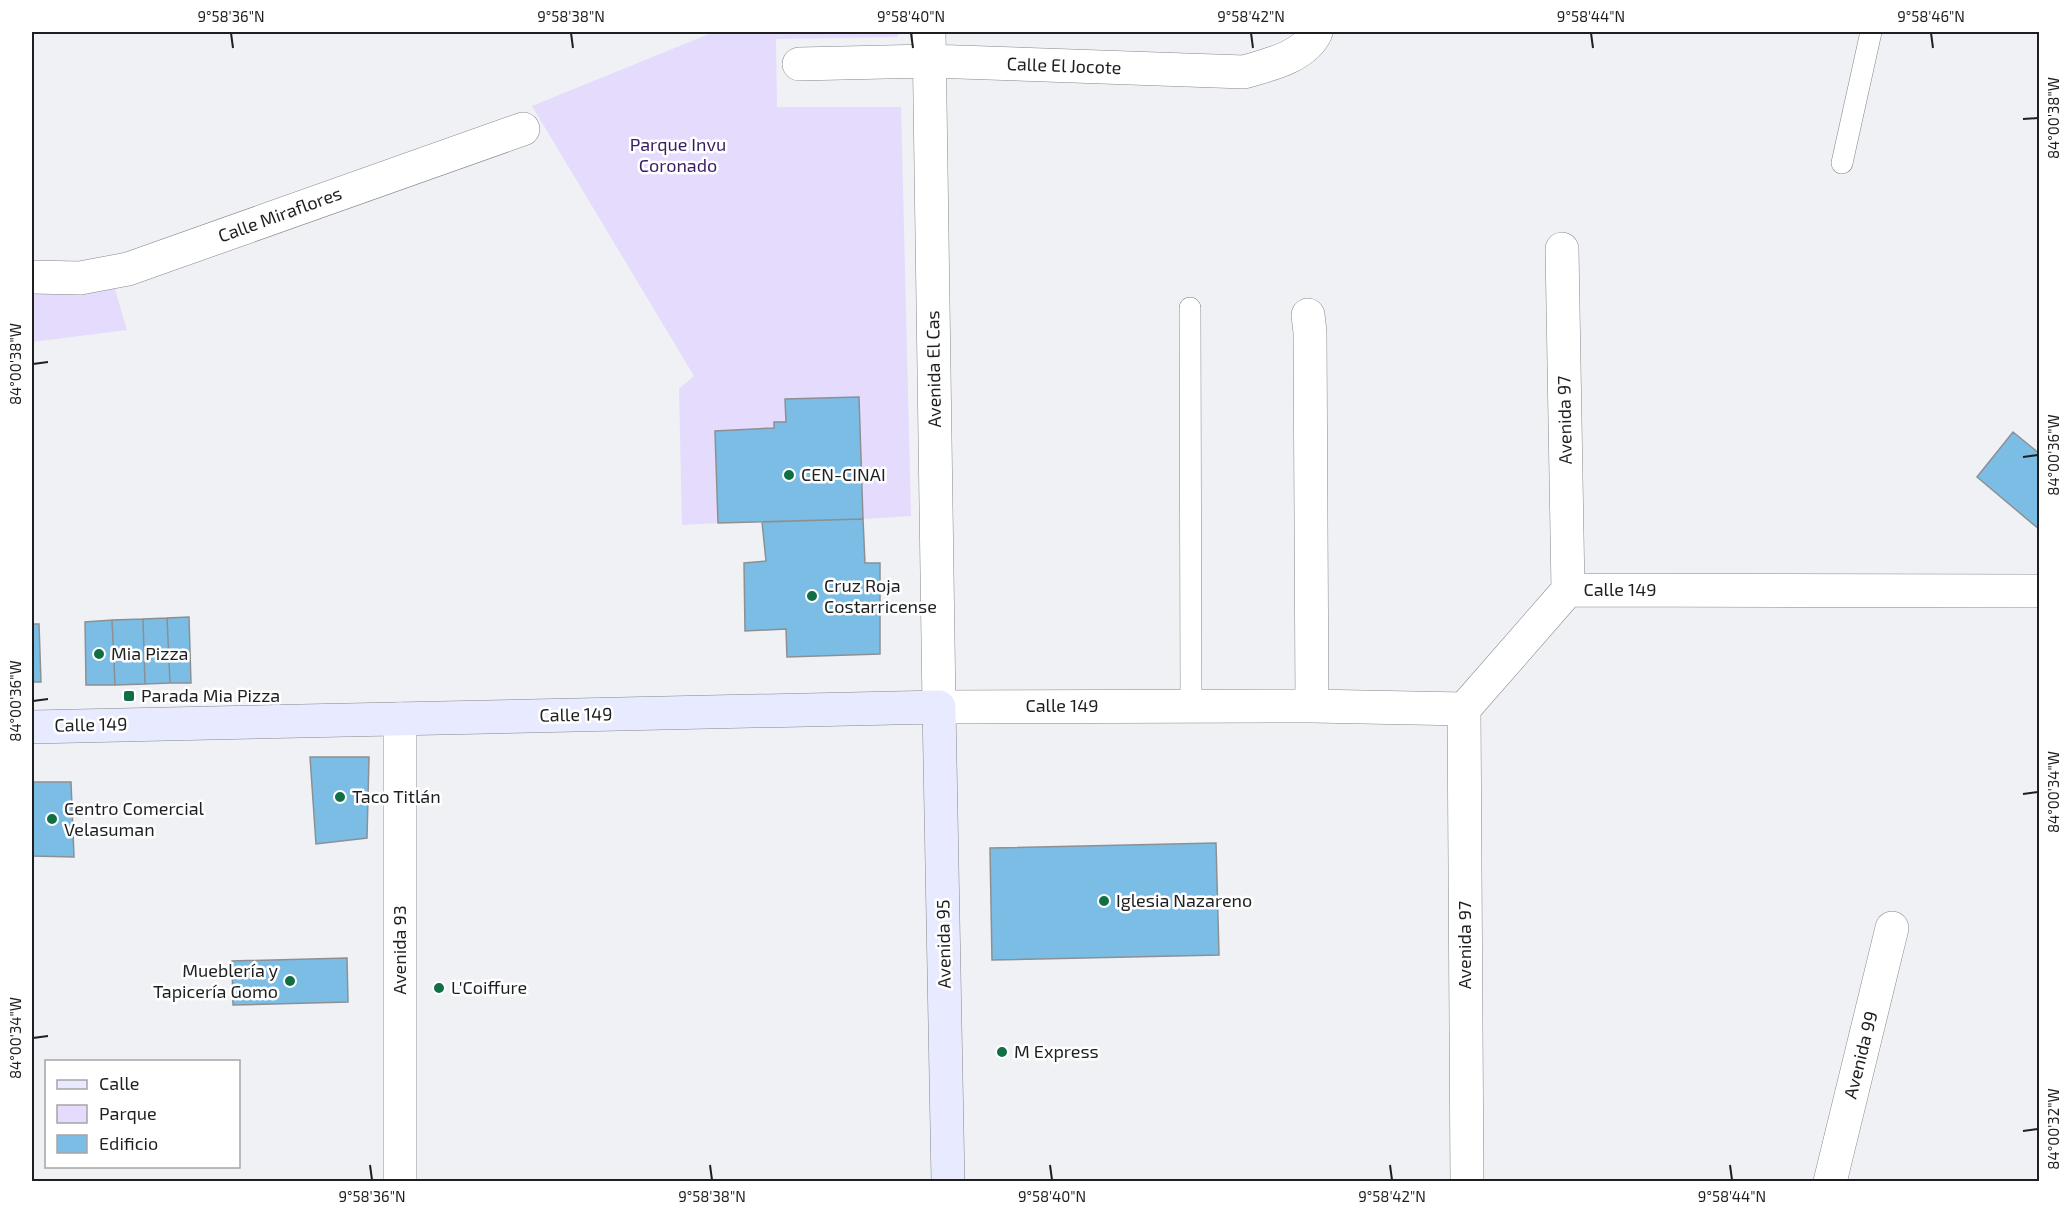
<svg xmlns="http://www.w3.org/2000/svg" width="2071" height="1213" font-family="'Exo 2',sans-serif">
	<rect width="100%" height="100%" fill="#eff1f5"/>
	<!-- green -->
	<path fill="#e4dbfd" d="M 714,32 L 898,32 L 898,37 L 776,39 L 777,107 L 901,107 L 911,516 L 863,519 L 858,397 L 785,399 L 786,422 L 774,428 L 715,431 L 718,523 L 682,525 L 679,389 L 694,376 L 532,106 Z
		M 114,286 L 127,330 L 32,342 L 32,294 L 68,293 Z"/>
	<!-- building -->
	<path fill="#7cbde6" stroke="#8c9093" stroke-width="1.5" d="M 859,397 L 863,519 L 718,523 L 715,431 L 774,428 L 774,422 L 786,422 L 785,399 Z
		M 2013,432 L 2040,454 L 2040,530 L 1977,477 Z
		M 863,519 L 865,563 L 880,563 L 880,654 L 787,657 L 786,629 L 745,631 L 744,563 L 766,561 L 762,522 Z
		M 189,617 L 191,683 L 170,683 L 167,618 Z
		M 167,618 L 170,683 L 145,684 L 143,619 Z
		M 143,619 L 145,684 L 115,685 L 112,620 Z
		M 112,620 L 115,685 L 86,685 L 85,622 Z
		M 32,624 L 39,624 L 41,682 L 32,682 Z
		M 310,757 L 369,757 L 367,838 L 316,844 Z
		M 32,782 L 71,782 L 74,857 L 32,856 Z
		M 1216,843 L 1219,955 L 992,960 L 990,848 Z
		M 347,958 L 348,1002 L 233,1005 L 232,961 Z"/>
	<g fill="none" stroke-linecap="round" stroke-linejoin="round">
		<defs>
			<path id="service" d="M 1842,163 L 1871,32
				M 1190,308 L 1191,706"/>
			<path id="minor" d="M 929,32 L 939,707 L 1312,706 L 1464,709 L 1568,590 L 2040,591
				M 799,64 L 929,61 L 1244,72 C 1268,65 1305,57 1316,32
				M 1562,249 L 1568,590
				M 32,277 L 80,278 L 128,269 L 523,129
				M 1308,315 L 1310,332 L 1312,706
				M 1464,709 L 1467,1182
				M 400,719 L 400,1182
				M 1830,1182 L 1892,928"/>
			<path id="secondary" d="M 32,727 L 939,707 L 948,1182"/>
		</defs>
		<!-- service casing -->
		<use href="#service" stroke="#85888b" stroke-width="22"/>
		<!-- minor casing -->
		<use href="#minor" stroke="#85888b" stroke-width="34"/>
		<!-- secondary casing -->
		<use href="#secondary" stroke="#85888b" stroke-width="34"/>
		<!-- service -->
		<use href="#service" stroke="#fff" stroke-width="21"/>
		<!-- minor -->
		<use href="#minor" stroke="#fff" stroke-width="33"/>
		<!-- secondary -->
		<use href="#secondary" stroke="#e8ebff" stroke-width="33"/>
	</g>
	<!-- ticks -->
	<path fill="none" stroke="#1e1f21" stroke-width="2" d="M 231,33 L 233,48M 571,33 L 573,48M 911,33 L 913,48M 1251,33 L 1253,48M 1591,33 L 1593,48M 1931,33 L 1933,48M 2023,119 L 2038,118M 33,364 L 48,362M 2023,457 L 2038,455M 33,701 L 48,699M 2023,794 L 2038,792M 33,1038 L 48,1036M 2023,1131 L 2038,1129M 370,1165 L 372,1180M 710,1165 L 712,1180M 1050,1165 L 1052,1180M 1390,1165 L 1392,1180M 1730,1165 L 1732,1180"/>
	<!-- markers -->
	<g fill="#106f44" stroke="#fff" stroke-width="2">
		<circle cx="789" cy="475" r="6"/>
		<circle cx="812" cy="596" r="6"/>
		<circle cx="99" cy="654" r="6"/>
		<rect x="123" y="690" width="12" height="12" rx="3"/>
		<circle cx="340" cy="797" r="6"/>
		<circle cx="52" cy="819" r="6"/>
		<circle cx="1104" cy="901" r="6"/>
		<circle cx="290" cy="981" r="6"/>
		<circle cx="439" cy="988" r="6"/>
		<circle cx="1002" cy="1052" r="6"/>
	</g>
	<g text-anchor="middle" stroke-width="5" stroke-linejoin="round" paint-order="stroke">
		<!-- street labels -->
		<g font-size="18" fill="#1e1f21" stroke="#fff">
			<text transform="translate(1064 66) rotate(2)" y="6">Calle El Jocote</text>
			<text transform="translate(280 215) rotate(-20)" y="6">Calle Miraflores</text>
			<text transform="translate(934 369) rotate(-91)" y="6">Avenida El Cas</text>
			<text transform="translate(1565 420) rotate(-91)" y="6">Avenida 97</text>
			<text x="1620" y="596">Calle 149</text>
			<text x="1062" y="712">Calle 149</text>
			<text transform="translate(576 715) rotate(-1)" y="6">Calle 149</text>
			<text transform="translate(91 725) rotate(-1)" y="6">Calle 149</text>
			<text transform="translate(944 944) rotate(-91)" y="6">Avenida 95</text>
			<text transform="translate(1465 945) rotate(-90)" y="6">Avenida 97</text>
			<text transform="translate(400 950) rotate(-90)" y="6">Avenida 93</text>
			<text transform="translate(1861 1055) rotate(-76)" y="6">Avenida 99</text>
		</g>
		<!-- park labels -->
		<g font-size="18" fill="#381b62" stroke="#fff">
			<text x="678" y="151">Parque Invu<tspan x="678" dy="21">Coronado</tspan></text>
		</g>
		<!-- poi labels -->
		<g font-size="18" fill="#1e1f21" stroke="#fff" text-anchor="start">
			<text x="801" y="481">CEN-CINAI</text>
			<text x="824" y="592">Cruz Roja<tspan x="824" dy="21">Costarricense</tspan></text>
			<text x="111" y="660">Mia Pizza</text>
			<text x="141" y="702">Parada Mia Pizza</text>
			<text x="352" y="803">Taco Titlán</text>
			<text x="64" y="815">Centro Comercial<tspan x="64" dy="21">Velasuman</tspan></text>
			<text x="1116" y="907">Iglesia Nazareno</text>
			<text x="278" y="977" text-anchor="end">Mueblería y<tspan x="278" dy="21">Tapicería Gomo</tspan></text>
			<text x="451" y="994">L'Coiffure</text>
			<text x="1014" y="1058">M Express</text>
		</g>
	</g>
	<!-- border -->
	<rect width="2071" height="1213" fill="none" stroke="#ffffff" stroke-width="66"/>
	<!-- legend -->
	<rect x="45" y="1060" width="195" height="108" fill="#ffffff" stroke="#a5a5a6" stroke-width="1.5"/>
	<rect x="57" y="1080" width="30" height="9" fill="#e8ebff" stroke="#a5a5a6" stroke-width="1.5"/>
	<text x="99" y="1090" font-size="18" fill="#1e1f21">Calle</text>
	<rect x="57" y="1105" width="30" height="18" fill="#e4dbfd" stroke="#a5a5a6" stroke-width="1.5"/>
	<text x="99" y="1120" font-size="18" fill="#1e1f21">Parque</text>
	<rect x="57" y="1135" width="30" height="18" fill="#7cbde6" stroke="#a5a5a6" stroke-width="1.5"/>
	<text x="99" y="1150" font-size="18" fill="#1e1f21">Edificio</text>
	<rect x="33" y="33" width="2005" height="1147" fill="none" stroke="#1e1f21" stroke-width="2"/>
	<g font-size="15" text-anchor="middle" fill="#1e1f21">
		<text x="231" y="22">9°58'36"N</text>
		<text x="571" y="22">9°58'38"N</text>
		<text x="911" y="22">9°58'40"N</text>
		<text x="1251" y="22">9°58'42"N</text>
		<text x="1591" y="22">9°58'44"N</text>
		<text x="1931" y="22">9°58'46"N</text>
		<text transform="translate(2054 118) rotate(-90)" y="5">84°00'38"W</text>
		<text transform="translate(16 364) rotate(-90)" y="5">84°00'38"W</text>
		<text transform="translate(2054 455) rotate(-90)" y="5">84°00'36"W</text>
		<text transform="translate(16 701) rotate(-90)" y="5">84°00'36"W</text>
		<text transform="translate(2054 792) rotate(-90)" y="5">84°00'34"W</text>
		<text transform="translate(16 1038) rotate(-90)" y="5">84°00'34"W</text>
		<text transform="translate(2054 1129) rotate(-90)" y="5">84°00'32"W</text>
		<text x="372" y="1202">9°58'36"N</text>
		<text x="712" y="1202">9°58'38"N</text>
		<text x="1052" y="1202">9°58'40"N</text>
		<text x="1392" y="1202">9°58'42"N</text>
		<text x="1732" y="1202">9°58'44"N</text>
	</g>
</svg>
